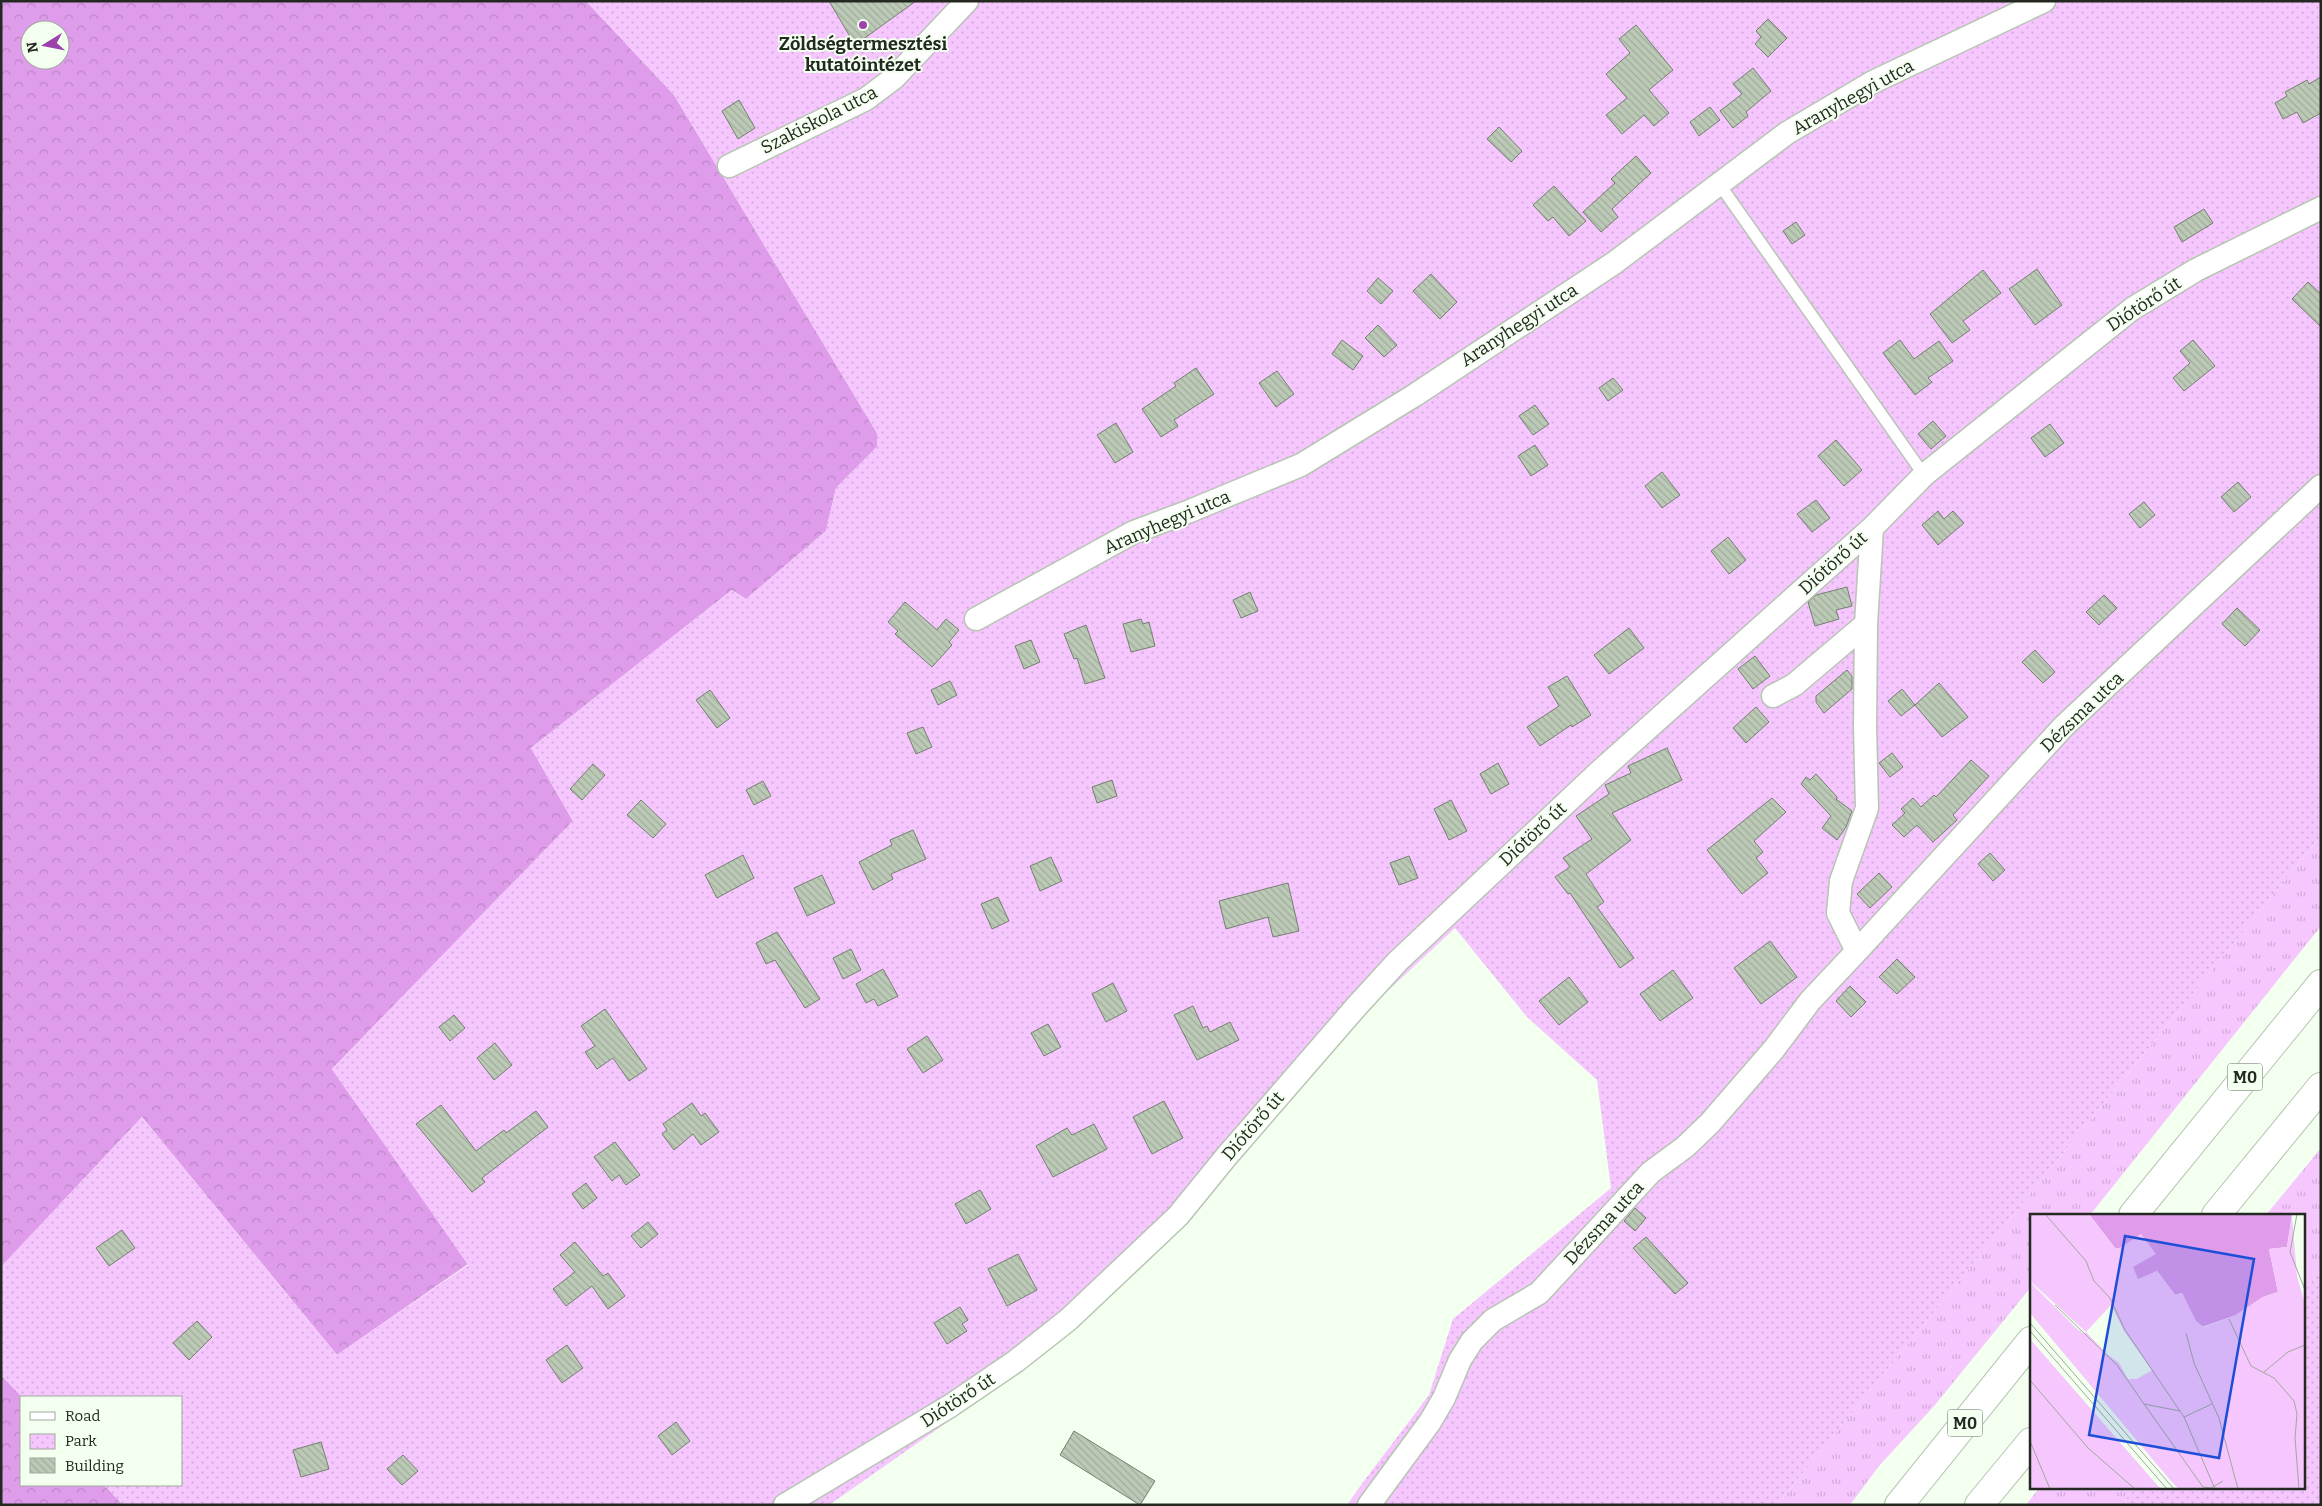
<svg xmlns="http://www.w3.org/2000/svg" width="2322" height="1506" font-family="Bitter,serif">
	<defs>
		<pattern id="grass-tufts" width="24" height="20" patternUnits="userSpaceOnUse" patternTransform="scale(1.25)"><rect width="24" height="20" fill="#f6c6fe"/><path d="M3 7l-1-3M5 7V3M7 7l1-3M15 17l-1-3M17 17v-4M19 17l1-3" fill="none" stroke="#d3aad9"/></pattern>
		<pattern id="forest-crowns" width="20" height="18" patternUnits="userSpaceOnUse" patternTransform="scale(1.25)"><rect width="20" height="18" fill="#de9cea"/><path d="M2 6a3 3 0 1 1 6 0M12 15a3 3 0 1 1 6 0" fill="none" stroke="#be86c8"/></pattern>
		<pattern id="park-dots" width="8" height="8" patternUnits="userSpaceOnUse" patternTransform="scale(1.25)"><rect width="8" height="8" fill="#f6c6fe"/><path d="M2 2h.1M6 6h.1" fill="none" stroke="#d3aad9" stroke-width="1.8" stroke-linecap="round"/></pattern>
		<pattern id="building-back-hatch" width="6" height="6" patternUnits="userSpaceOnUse" patternTransform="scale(1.25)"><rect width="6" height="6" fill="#bbc9b6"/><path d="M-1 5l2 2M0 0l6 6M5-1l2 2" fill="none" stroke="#a0ad9c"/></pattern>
	</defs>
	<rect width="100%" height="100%" fill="#f3ffef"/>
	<!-- grass -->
	<path fill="url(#grass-tufts)" d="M 2321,836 L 2321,926 L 2090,1215 L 2031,1215 L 2031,1287 L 1934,1406 L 1879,1466 L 1850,1505 L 1777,1505 Z
		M 2321,1148 L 2321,1271 L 2303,1292 L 2303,1215 L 2266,1215 Z
		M 1361,1485 L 1380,1505 L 1347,1505 Z
		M 2040,1487 L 2136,1487 L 2121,1505 L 2026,1505 Z"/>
	<!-- forest -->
	<path fill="url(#forest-crowns)" fill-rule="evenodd" d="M 1,1 L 586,1 L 674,95 L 877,433 L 877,447 L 836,488 L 826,531 L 746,599 L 732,590 L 531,748 L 573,821 L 332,1069 L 468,1264 L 337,1355 L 142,1117 L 1,1267 ZM 30,30 L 60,30 L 60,60 L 30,60 Z
		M 1,1375 L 22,1397 L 21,1485 L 104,1485 L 123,1505 L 1,1505 Z"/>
	<!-- park -->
	<path fill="url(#park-dots)" d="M 586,1 L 2321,1 L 2321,836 L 1777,1505 L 1380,1505 L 1361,1485 L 1429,1395 L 1453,1319 L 1611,1188 L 1597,1080 L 1527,1017 L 1455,928 L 1315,1059 L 1215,1190 L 1072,1330 L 1023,1369 L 829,1505 L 123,1505 L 104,1485 L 181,1485 L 181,1397 L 22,1397 L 1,1375 L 1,1267 L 142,1117 L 337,1355 L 468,1265 L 332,1069 L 573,821 L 531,748 L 732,590 L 746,599 L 826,531 L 836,488 L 877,447 L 877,433 L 674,95 Z
		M 2321,1271 L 2321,1505 L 2121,1505 L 2136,1487 L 2303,1487 L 2303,1292 Z"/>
	<!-- building -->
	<path fill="url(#building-back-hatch)" stroke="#73806f" d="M 829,1 L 916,1 L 855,45 Z
		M 1768,19 L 1787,38 L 1768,57 L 1755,44 L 1761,37 L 1756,31 Z
		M 1636,25 L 1673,70 L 1649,90 L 1669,113 L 1654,126 L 1644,115 L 1622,134 L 1606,115 L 1627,98 L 1606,74 L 1630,53 L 1619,39 Z
		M 1753,68 L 1771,91 L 1746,112 L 1748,116 L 1733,128 L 1720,111 L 1742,94 L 1733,84 Z
		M 2321,77 L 2321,113 L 2303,123 L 2297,112 L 2283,119 L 2275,103 L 2287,96 L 2285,92 L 2307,80 L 2309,84 Z
		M 739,100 L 755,128 L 738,139 L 722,111 Z
		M 1710,107 L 1720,120 L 1699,136 L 1690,122 Z
		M 1499,127 L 1522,151 L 1511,162 L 1487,139 Z
		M 1636,156 L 1651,173 L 1612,209 L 1618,217 L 1601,232 L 1583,212 L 1615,183 L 1611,179 Z
		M 1554,186 L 1586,221 L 1569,236 L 1553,217 L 1548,221 L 1533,205 Z
		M 2204,209 L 2213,223 L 2182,242 L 2174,227 Z
		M 1796,222 L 1805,235 L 1792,244 L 1783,231 Z
		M 2037,269 L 2062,305 L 2035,325 L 2009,289 Z
		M 1983,270 L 2001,293 L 1963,321 L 1970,330 L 1952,343 L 1930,314 Z
		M 1431,274 L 1457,302 L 1440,319 L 1413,291 Z
		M 1378,278 L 1393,291 L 1381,304 L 1367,291 Z
		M 2308,282 L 2321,294 L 2321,327 L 2292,299 Z
		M 1378,325 L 1397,345 L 1384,357 L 1365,338 Z
		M 1342,340 L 1363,356 L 1353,370 L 1332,354 Z
		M 1900,340 L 1914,359 L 1939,341 L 1953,361 L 1928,378 L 1932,382 L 1915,395 L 1883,353 Z
		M 2193,340 L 2215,366 L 2184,391 L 2173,378 L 2190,363 L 2180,351 Z
		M 1196,368 L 1214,394 L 1174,420 L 1178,426 L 1161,437 L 1142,409 L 1176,386 L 1174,383 Z
		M 1277,371 L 1294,394 L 1276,407 L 1259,383 Z
		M 1613,378 L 1623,390 L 1608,401 L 1599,388 Z
		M 1535,405 L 1549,424 L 1533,435 L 1519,416 Z
		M 1933,421 L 1946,436 L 1931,449 L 1918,434 Z
		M 1116,423 L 1133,452 L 1115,463 L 1097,435 Z
		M 2050,424 L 2064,443 L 2045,457 L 2031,438 Z
		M 1836,440 L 1862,470 L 1844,486 L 1818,456 Z
		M 1535,445 L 1548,465 L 1531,476 L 1518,456 Z
		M 1662,472 L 1680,495 L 1662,508 L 1645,486 Z
		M 2238,482 L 2251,497 L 2234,512 L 2221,497 Z
		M 1816,500 L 1830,518 L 1812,532 L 1797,514 Z
		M 2144,502 L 2155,515 L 2140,528 L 2129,514 Z
		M 1938,511 L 1944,519 L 1953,511 L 1964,523 L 1938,545 L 1922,525 Z
		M 1728,537 L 1746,560 L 1729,574 L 1711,551 Z
		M 1847,587 L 1852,606 L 1836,610 L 1839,619 L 1815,626 L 1808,602 L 1816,595 Z
		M 1250,592 L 1258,611 L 1241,618 L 1233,600 Z
		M 2104,595 L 2117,608 L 2099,625 L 2086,612 Z
		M 905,602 L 937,630 L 946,619 L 959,630 L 949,642 L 952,645 L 932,667 L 895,634 L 898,631 L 888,622 Z
		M 2237,608 L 2260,630 L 2245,646 L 2222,624 Z
		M 1141,619 L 1143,624 L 1149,622 L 1155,646 L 1131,652 L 1123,624 Z
		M 1086,625 L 1105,678 L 1085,684 L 1077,658 L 1074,659 L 1064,634 Z
		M 1629,628 L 1644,648 L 1609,674 L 1594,655 Z
		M 1031,640 L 1040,662 L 1024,669 L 1015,646 Z
		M 2035,650 L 2055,672 L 2043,683 L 2022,662 Z
		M 1755,656 L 1770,676 L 1753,689 L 1738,669 Z
		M 1847,670 L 1852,676 L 1852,689 L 1824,713 L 1816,702 L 1816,696 Z
		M 1567,676 L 1591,715 L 1572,727 L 1571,725 L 1540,746 L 1527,727 L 1559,706 L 1548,687 Z
		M 950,681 L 957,695 L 938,705 L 931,690 Z
		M 1939,683 L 1968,717 L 1942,737 L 1915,705 Z
		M 1902,689 L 1915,705 L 1901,716 L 1888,701 Z
		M 710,690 L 730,718 L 717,728 L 696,700 Z
		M 1756,707 L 1769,722 L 1746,743 L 1733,728 Z
		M 923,727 L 932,747 L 916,754 L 907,733 Z
		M 1667,748 L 1682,780 L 1612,813 L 1631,840 L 1586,874 L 1604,902 L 1597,907 L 1634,958 L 1620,968 L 1570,893 L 1568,894 L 1555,877 L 1570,867 L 1563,858 L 1592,839 L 1576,816 L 1609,794 L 1605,785 L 1631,773 L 1628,766 Z
		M 1892,753 L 1903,767 L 1890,777 L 1879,763 Z
		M 1971,760 L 1989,776 L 1953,815 L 1957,820 L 1933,842 L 1917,825 L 1904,837 L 1892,825 L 1905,813 L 1901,809 L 1913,798 L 1921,807 L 1934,795 L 1936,797 Z
		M 1498,763 L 1509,784 L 1491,794 L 1480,774 Z
		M 593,764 L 605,775 L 582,800 L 570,789 Z
		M 1816,774 L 1837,797 L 1836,799 L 1852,811 L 1846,827 L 1837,840 L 1822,828 L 1831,816 L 1801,784 L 1806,777 L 1810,780 Z
		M 1112,780 L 1117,796 L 1097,803 L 1092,787 Z
		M 763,781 L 771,796 L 754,805 L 746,790 Z
		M 1772,798 L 1786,812 L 1754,841 L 1763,852 L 1756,858 L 1768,873 L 1742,894 L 1707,850 Z
		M 641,800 L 666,824 L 653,838 L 627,815 Z
		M 1451,800 L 1467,831 L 1449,840 L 1434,809 Z
		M 913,830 L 926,859 L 891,874 L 893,879 L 873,890 L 859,862 L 892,845 L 890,840 Z
		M 1990,853 L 2005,870 L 1993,881 L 1978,864 Z
		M 743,855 L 754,878 L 717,898 L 705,875 Z
		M 1409,856 L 1418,878 L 1399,885 L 1390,863 Z
		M 1051,857 L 1062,881 L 1040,891 L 1030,866 Z
		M 1879,873 L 1892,887 L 1870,908 L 1857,894 Z
		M 822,875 L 835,903 L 807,916 L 794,888 Z
		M 1288,883 L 1299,931 L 1273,937 L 1268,917 L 1226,929 L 1219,901 Z
		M 998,897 L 1009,921 L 992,929 L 981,904 Z
		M 777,932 L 820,999 L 805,1008 L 775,960 L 766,964 L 756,943 Z
		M 1770,941 L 1797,977 L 1761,1004 L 1734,968 Z
		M 851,949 L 861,970 L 843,979 L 833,958 Z
		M 1897,959 L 1915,977 L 1897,994 L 1879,977 Z
		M 883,969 L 898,996 L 878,1006 L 874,999 L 866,1003 L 856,984 Z
		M 1673,970 L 1693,998 L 1660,1021 L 1640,994 Z
		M 1569,977 L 1588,1002 L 1559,1025 L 1539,1001 Z
		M 1113,983 L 1127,1011 L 1106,1022 L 1092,994 Z
		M 1850,986 L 1866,1002 L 1851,1017 L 1836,1001 Z
		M 1193,1006 L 1203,1028 L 1207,1026 L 1210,1032 L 1230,1022 L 1239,1040 L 1197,1060 L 1174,1015 Z
		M 605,1009 L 647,1069 L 629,1081 L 613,1058 L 597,1069 L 585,1052 L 595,1046 L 581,1026 Z
		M 454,1015 L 465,1028 L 450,1041 L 439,1027 Z
		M 1048,1024 L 1061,1047 L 1044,1056 L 1031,1033 Z
		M 927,1036 L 943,1060 L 923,1073 L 907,1049 Z
		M 495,1043 L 512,1065 L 494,1080 L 477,1058 Z
		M 1164,1101 L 1183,1138 L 1152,1154 L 1133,1117 Z
		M 692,1103 L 701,1116 L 705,1113 L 719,1132 L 701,1145 L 693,1134 L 674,1150 L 662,1134 L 667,1130 L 663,1124 Z
		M 441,1105 L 476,1151 L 504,1130 L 506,1133 L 536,1111 L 548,1127 L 482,1178 L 485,1182 L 472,1192 L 416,1124 Z
		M 1094,1124 L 1107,1149 L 1053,1177 L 1036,1146 L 1067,1128 L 1072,1135 Z
		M 615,1142 L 640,1175 L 626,1185 L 619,1175 L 612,1181 L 594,1157 Z
		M 586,1183 L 597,1198 L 583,1209 L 572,1194 Z
		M 980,1190 L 991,1209 L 966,1224 L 955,1204 Z
		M 1635,1208 L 1646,1218 L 1635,1231 L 1624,1221 Z
		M 648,1222 L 658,1234 L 641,1248 L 631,1236 Z
		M 122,1230 L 135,1248 L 109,1266 L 96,1248 Z
		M 1646,1237 L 1688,1283 L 1675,1294 L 1633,1248 Z
		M 575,1242 L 603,1276 L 608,1273 L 625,1296 L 608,1309 L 592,1286 L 566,1306 L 553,1289 L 575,1272 L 560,1255 Z
		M 1018,1254 L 1037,1290 L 1007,1306 L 988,1269 Z
		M 960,1307 L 968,1320 L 962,1324 L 967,1331 L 947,1344 L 934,1323 Z
		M 197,1321 L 212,1337 L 189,1360 L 173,1343 Z
		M 567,1345 L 583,1368 L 562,1383 L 546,1360 Z
		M 676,1422 L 690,1441 L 672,1455 L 658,1436 Z
		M 1074,1431 L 1155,1481 L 1140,1505 L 1060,1455 Z
		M 321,1442 L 329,1469 L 301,1477 L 293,1450 Z
		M 403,1455 L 418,1471 L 402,1485 L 387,1469 Z"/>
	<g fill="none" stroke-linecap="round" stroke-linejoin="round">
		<defs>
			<path id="service" d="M 1720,185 L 1924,475"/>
			<path id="minor" d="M 729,166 L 866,99 L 894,78 L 967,1
				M 976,619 L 1134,532 L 1190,511 L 1301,465 L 1415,395 L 1614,263 L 1787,133 L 1873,82 L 2044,1
				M 1773,696 L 1794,685 L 1866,624
				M 1857,951 L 2064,726 L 2321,486
				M 785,1505 L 950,1406 L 1016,1361 L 1068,1320 L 1178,1216 L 1226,1157 L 1356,1007 L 1398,961 L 1599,772 L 1872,528 L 1924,475 L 2132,309 L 2196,270 L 2321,208
				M 1369,1505 L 1430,1422 L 1444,1398 L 1460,1360 L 1472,1341 L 1493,1320 L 1539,1293 L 1651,1172 L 1685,1147 L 1710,1123 L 1774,1049 L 1810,1001 L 1857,951 L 1838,913 L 1841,881 L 1867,808 L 1865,726 L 1866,624 L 1872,528"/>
			<path id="trunk" d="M 2133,1215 L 2321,984
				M 2216,1215 L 2321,1087
				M 1899,1505 L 2031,1341
				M 1979,1505 L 2031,1442"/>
		</defs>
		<!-- service casing -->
		<use href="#service" stroke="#b7c5b3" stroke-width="14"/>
		<!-- minor casing -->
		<use href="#minor" stroke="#b7c5b3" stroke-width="25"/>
		<!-- trunk casing -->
		<use href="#trunk" stroke="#b7c5b3" stroke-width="30"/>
		<!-- service -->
		<use href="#service" stroke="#fff" stroke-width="11"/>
		<!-- minor -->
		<use href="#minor" stroke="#fff" stroke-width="22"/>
		<!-- trunk -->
		<use href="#trunk" stroke="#fff" stroke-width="28"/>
	</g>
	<!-- markers -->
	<circle fill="#9d42ad" stroke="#f3ffef" stroke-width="2" cx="863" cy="25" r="5"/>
	<g text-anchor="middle" stroke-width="4" stroke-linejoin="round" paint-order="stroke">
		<!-- shield labels -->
		<g fill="#f3ffef" stroke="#61685f" stroke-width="1">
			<rect x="2227.5" y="1063.5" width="35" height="27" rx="4"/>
			<rect x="1947.5" y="1409.5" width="35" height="27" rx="4"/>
		</g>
		<g font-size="16" font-weight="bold" fill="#232821">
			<text x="2245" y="1083">M0</text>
			<text x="1965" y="1429">M0</text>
		</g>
		<!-- poi labels -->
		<g font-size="18" font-weight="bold" fill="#232821" stroke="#f3ffef">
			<text x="863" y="50">Zöldségtermesztési<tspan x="863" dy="21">kutatóintézet</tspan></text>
		</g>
		<!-- street labels -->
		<g font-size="18" fill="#232821" stroke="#f3ffef">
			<text transform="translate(1853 97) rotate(-29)" y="6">Aranyhegyi utca</text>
			<text transform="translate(819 120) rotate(-27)" y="6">Szakiskola utca</text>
			<text transform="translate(2144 304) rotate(-33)" y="6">Diótörő út</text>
			<text transform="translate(1519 325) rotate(-33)" y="6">Aranyhegyi utca</text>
			<text transform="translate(1167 522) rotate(-23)" y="6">Aranyhegyi utca</text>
			<text transform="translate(1833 563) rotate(-42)" y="6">Diótörő út</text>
			<text transform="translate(2082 712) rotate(-44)" y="6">Dézsma utca</text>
			<text transform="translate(1533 834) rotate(-43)" y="6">Diótörő út</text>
			<text transform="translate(1253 1126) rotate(-49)" y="6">Diótörő út</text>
			<text transform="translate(1604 1223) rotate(-47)" y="6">Dézsma utca</text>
			<text transform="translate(958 1400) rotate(-33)" y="6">Diótörő út</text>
		</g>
	</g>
	<!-- overview -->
	<g transform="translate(2030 1214)">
		<rect width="275" height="275" fill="#f3ffef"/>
		<path d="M 0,68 L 45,113 L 54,120 L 56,118 L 76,139 L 52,155 L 156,275 L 149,275 L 140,266 L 0,99 ZM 0,125 L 128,272 L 132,275 L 125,275 L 32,173 L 16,184 L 12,179 L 0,163 Z" fill="#f6c6fe"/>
		<path d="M 59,0 L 262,0 L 257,33 L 239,35 L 248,78 L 233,83 L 206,101 L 172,113 L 166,108 L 152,79 L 145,81 L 127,57 L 108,66 L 102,53 L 111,21 L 90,34 L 85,34 Z" fill="#de9cea"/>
		<path d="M 0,0 L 59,0 L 85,34 L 90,34 L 111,20 L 126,40 L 103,53 L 108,65 L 127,57 L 145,81 L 152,79 L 166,107 L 174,113 L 206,101 L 233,83 L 248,78 L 239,35 L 257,33 L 262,2 L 267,62 L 275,90 L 275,275 L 156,275 L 52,155 L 76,139 L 89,149 L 98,165 L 107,165 L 122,156 L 94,117 L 81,91 L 56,118 L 0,67 ZM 0,163 L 16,184 L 32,172 L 125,275 L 0,275 Z" fill="#f6c6fe"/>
		<path fill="none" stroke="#a0a99d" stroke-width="1" d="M 15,0 L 56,47 L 64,67 L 80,84 L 95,116 L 154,203 L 185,275M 267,0 L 260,38 L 275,76M 25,91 L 87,151 L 114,190 L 150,197M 199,105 L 221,152 L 244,164 L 264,187 L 267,200 L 265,224 L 269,275M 0,109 L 144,275M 0,117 L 137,275M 156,119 L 164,149 L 189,204 L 208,275M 234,158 L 258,138 L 275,131M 0,166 L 58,234 L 105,275M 114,190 L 173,273 L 181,274 L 193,267M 154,203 L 182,190M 0,227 L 20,275"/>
		<path fill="#1d4ed8" fill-opacity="0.15" stroke="#1d4ed8" stroke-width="2.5" d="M 95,22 L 224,45 L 189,244 L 59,221 Z"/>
		<rect width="275" height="275" fill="none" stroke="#232821" stroke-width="2.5"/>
	</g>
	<!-- border -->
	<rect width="2322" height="1506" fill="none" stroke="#232821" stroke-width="5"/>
	<!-- legend -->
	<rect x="20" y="1396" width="162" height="90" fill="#f3ffef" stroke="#a0a99d"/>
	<rect x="30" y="1412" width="25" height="8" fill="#ffffff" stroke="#a0a99d"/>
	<text x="65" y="1421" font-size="15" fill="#232821">Road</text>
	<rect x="30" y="1434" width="25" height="15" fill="url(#park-dots)" stroke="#a0a99d"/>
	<text x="65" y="1446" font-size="15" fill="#232821">Park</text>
	<rect x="30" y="1458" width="25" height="15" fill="url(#building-back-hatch)" stroke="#a0a99d"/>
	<text x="65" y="1471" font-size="15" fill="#232821">Building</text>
	<!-- north arrow -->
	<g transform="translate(45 45) rotate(260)"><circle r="24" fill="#f3ffef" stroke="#a0a99d"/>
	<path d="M0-4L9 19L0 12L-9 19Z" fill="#9d42ad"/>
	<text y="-8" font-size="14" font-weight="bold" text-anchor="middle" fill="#232821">N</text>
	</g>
</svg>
